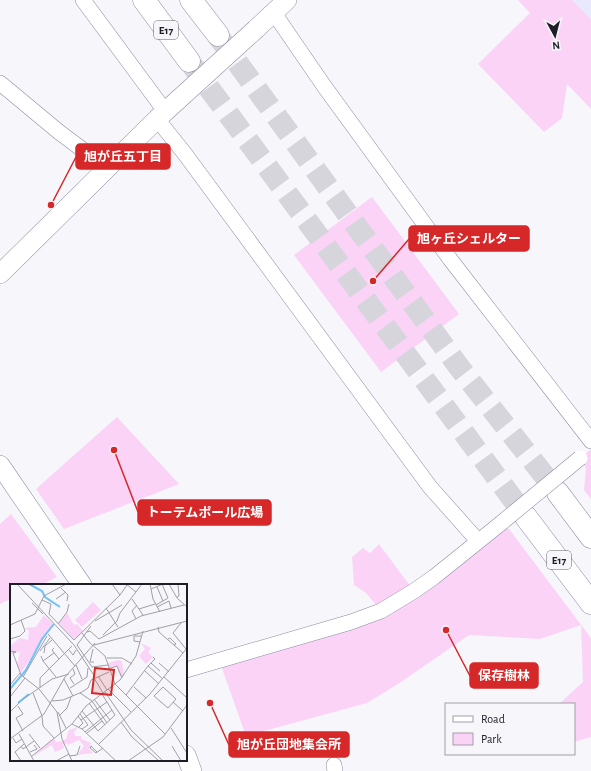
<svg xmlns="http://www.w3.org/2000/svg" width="591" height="771" font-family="'Alegreya Sans','Noto Sans JP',sans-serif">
	<rect width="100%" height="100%" fill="#f6f6fb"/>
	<!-- built -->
	<path fill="#e8e9fd" d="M 572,0 L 591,0 L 591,19 Z"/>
	<!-- green -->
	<path fill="#fad3f7" d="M 518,0 L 572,0 L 591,19 L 591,109 L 567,84 L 562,118 L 544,132 L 478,64 L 530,13 Z
		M 372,197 L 459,314 L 381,372 L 294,255 Z
		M 117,417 L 179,484 L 64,529 L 36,489 Z
		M 591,449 L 591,499 L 584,490 L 586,468 L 580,458 Z
		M 11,514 L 57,577 L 41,585 L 11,585 L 11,599 L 0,604 L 0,524 Z
		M 500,524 L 509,529 L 591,638 L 591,737 L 574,742 L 574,704 L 560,704 L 560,703 L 583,682 L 581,625 L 540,639 L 469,635 L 401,682 L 367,703 L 246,736 L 219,660 L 381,611 L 366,593 L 354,585 L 352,557 L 363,548 L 370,553 L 379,544 L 414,591 Z"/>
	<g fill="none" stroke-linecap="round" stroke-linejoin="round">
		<!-- motorway-tunnel -->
		<path stroke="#d5d5db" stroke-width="22" stroke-dasharray="22 11" stroke-linecap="butt" d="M 218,36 L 459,367 L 558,493
			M 189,61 L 526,517"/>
		<defs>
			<path id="minor" d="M 83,0 L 165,111
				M 274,13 L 324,86 L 450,259 L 591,441
				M 0,83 L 59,132 L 107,168
				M 157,119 L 185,154 L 430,487 L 478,541
				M 186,670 L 351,622 L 381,611 L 414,591 L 434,577 L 500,524
				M 334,765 L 335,771"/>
			<path id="tertiary" d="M 256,29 L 287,0
				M 0,274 L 157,119 L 179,99
				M 0,465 L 82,585
				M 186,755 L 192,771"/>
			<path id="motorway" d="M 144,0 L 189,61
				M 191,0 L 218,35
				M 558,493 L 591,537
				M 526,517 L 591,603"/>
		</defs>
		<!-- minor casing -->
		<use href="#minor" stroke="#8a8ba3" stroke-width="16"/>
		<!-- tertiary casing -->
		<use href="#tertiary" stroke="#8a8ba3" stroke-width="20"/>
		<!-- motorway casing -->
		<use href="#motorway" stroke="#8a8ba3" stroke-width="23"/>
		<!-- minor -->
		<use href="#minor" stroke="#fff" stroke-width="15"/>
		<!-- tertiary -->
		<use href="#tertiary" stroke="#fff" stroke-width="19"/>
		<!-- motorway -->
		<use href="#motorway" stroke="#fff" stroke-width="22"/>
		<defs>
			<path id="minor-bridge" d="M 500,524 L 580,458"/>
			<path id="tertiary-bridge" d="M 179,99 L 256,29"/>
		</defs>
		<!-- minor-bridge casing -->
		<use href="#minor-bridge" stroke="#8a8ba3" stroke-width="16" stroke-linecap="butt"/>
		<!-- tertiary-bridge casing -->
		<use href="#tertiary-bridge" stroke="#8a8ba3" stroke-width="20" stroke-linecap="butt"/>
		<!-- minor-bridge -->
		<use href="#minor-bridge" stroke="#fff" stroke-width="15"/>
		<!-- tertiary-bridge -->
		<use href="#tertiary-bridge" stroke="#fff" stroke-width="19"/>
	</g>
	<g text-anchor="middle" stroke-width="3.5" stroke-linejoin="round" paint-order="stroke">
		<!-- shield labels -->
		<g fill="#f6f6fb" stroke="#5e5e66" stroke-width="1">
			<rect x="154" y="21" width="24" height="18" rx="3"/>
			<rect x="547" y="551" width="24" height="18" rx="3"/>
		</g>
		<g font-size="11" font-weight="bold" fill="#1d1d26">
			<text x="166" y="34">E17</text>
			<text x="559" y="564">E17</text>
		</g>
	</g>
	<!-- overview -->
	<g transform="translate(10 584)">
		<rect width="177" height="177" fill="#f6f6fb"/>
		<path d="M 83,18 L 91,26 L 72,43 L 65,36 ZM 57,29 L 64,41 L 67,40 L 73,47 L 64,55 L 49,39 ZM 34,31 L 43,40 L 11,89 L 7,81 L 10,68 L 0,70 L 0,62 L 10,54 L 18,56 L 19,47 L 15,44 L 26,43 ZM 131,59 L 141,64 L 138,68 L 143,73 L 136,80 L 129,72 L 135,65 ZM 108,76 L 112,77 L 114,92 L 110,92 L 107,82 L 98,85 L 98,79 ZM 68,143 L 64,148 L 65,152 L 71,152 L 71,155 L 81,159 L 79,165 L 83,169 L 67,171 L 74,162 L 69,156 L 58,161 L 57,159 L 53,160 L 54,164 L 45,168 L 42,161 L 22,173 L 44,154 L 46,158 L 52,157 L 56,155 L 59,146 Z" fill="#fad3f7"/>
		<path fill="none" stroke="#71c2f6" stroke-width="2" d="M 19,0 L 32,7 L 35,13 L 50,23M 0,105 L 16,86 L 32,55 L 44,40M 8,119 L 19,110"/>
		<path fill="none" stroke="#9f9fa6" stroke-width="1" d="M 7,0 L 64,61 L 85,93M 116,0 L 126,8M 140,0 L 143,15 L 150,28M 159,0 L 167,14 L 177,23M 147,3 L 153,17M 51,4 L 58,11 L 57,17M 141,5 L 153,0M 110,11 L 117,1M 167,13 L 169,12 L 168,0M 46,15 L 56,8M 122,15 L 133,31M 32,16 L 41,20 L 39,30 L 64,56 L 110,11 L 102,0M 22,19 L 33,30M 146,21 L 158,14 L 152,0M 147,23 L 159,17 L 161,24M 96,24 L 108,43M 129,25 L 145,20M 126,35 L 122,27 L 127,21M 85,37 L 112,21M 171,39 L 163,49 L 176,65M 48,40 L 57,28 L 59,20M 0,41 L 25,30 L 34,12 L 56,0M 81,42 L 67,61 L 82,83 L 98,81M 148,43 L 149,48 L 173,69M 77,48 L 80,47 L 89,55 L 131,32 L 174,21M 72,49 L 79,58 L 95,72 L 105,100 L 155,150M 38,50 L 65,82M 93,51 L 107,37 L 110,29 L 132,0M 0,55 L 10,52 L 15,47 L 11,36M 158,55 L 160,54 L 166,60 L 164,61M 130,58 L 124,57 L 124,52 L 131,52M 84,61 L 177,37M 44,64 L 42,66 L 49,75M 83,65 L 80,78 L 84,78M 59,66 L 63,71 L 66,66M 0,67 L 6,68 L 3,69 L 11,91 L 29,105 L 47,128 L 52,155 L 62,177M 30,67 L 40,54M 34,69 L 35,62 L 42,56M 31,72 L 33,77 L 44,69M 97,74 L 112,74 L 122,80M 33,77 L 46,93M 141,79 L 150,87M 149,79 L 159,88M 66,81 L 72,95M 138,82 L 145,75 L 143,73M 63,85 L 65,90 L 60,94 L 64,100M 98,85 L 107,82 L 112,94M 135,87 L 149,100M 88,92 L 97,106M 13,93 L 37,52M 154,93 L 177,114M 84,94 L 93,109M 54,95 L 63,112M 0,101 L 10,89M 124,103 L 136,114M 153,103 L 166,115 L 158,124 L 144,112 ZM 30,104 L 30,94 L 62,62M 60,104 L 77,93 L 78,84M 98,105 L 121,128M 95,108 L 121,146 L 153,177M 23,109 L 32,132M 70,109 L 82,117 L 97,139M 116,111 L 138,82 L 153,95M 0,113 L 15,94M 84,115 L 100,136M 42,117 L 53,116 L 72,108 L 78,104 L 81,96 L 99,88M 163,118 L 173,127M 79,119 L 95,141M 8,122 L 13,130 L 6,134 L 13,147M 72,127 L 88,147 L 105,131 L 92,110M 0,128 L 12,116 L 42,95 L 59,90M 48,128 L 56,144M 70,130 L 78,141 L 72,145M 32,132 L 33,142 L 44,154M 49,132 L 57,124 L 61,113M 68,132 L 73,139 L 69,143M 71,136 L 97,118M 111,138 L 122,153 L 149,177M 62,140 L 72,145 L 106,177M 161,144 L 177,169M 75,148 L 102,126M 77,149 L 92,137M 9,150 L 24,177M 19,150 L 30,164M 3,154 L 6,159 L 12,155M 0,155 L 34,130 L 55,93 L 85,59M 89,160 L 140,110 L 177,64M 11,162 L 13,165 L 24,157M 162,162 L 171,177M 20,168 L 27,165 L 24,161M 87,168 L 81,162 L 80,164 L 86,169 L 93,164M 22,172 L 62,140 L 76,122 L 110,96 L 126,72 L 133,47M 59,172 L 67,171 L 70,162M 11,177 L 5,168 L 14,160M 46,177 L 59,170M 118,177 L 153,153 L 177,121"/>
		<path fill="#d62828" fill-opacity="0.15" stroke="#d62828" stroke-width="2" d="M 85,84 L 104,86 L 101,111 L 82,109 Z"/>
		<rect width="177" height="177" fill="none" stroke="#1d1d26" stroke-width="2"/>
	</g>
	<!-- callouts -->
	<path fill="none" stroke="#d62828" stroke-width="1.5" d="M51 205L76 157M373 281L409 239M114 450L138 512M446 630L470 676M210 703L229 745"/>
	<g fill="#d62828" stroke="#f6f6fb" stroke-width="1.5">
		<circle cx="51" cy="205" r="4"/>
		<circle cx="373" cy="281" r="4"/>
		<circle cx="114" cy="450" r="4"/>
		<circle cx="446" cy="630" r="4"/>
		<circle cx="210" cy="703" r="4"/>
	</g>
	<g fill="#d62828" stroke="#d62828" stroke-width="1.5">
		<rect x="76" y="144" width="94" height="25" rx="4"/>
		<rect x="409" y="226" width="120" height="25" rx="4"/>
		<rect x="138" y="500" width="133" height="25" rx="4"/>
		<rect x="470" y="663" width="68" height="25" rx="4"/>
		<rect x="229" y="732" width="120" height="25" rx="4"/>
	</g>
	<g font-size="13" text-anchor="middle" font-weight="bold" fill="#fff">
		<text x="123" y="161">旭が丘五丁目</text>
		<text x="469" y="243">旭ヶ丘シェルター</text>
		<text x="205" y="517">トーテムポール広場</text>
		<text x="504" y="680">保存樹林</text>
		<text x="289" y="749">旭が丘団地集会所</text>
	</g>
	<!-- legend -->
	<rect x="445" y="703" width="130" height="52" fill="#f6f6fb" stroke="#9f9fa6"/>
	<rect x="453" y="716" width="20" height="6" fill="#ffffff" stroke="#9f9fa6"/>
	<text x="481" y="723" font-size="12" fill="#1d1d26">Road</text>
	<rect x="453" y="733" width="20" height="12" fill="#fad3f7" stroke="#9f9fa6"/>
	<text x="481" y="743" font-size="12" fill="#1d1d26">Park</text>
	<!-- north arrow -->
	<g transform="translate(555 36) rotate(173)" stroke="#f6f6fb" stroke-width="3" paint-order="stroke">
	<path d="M0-3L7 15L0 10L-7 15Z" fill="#1d1d26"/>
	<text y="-6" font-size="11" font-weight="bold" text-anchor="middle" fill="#1d1d26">N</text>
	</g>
</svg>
